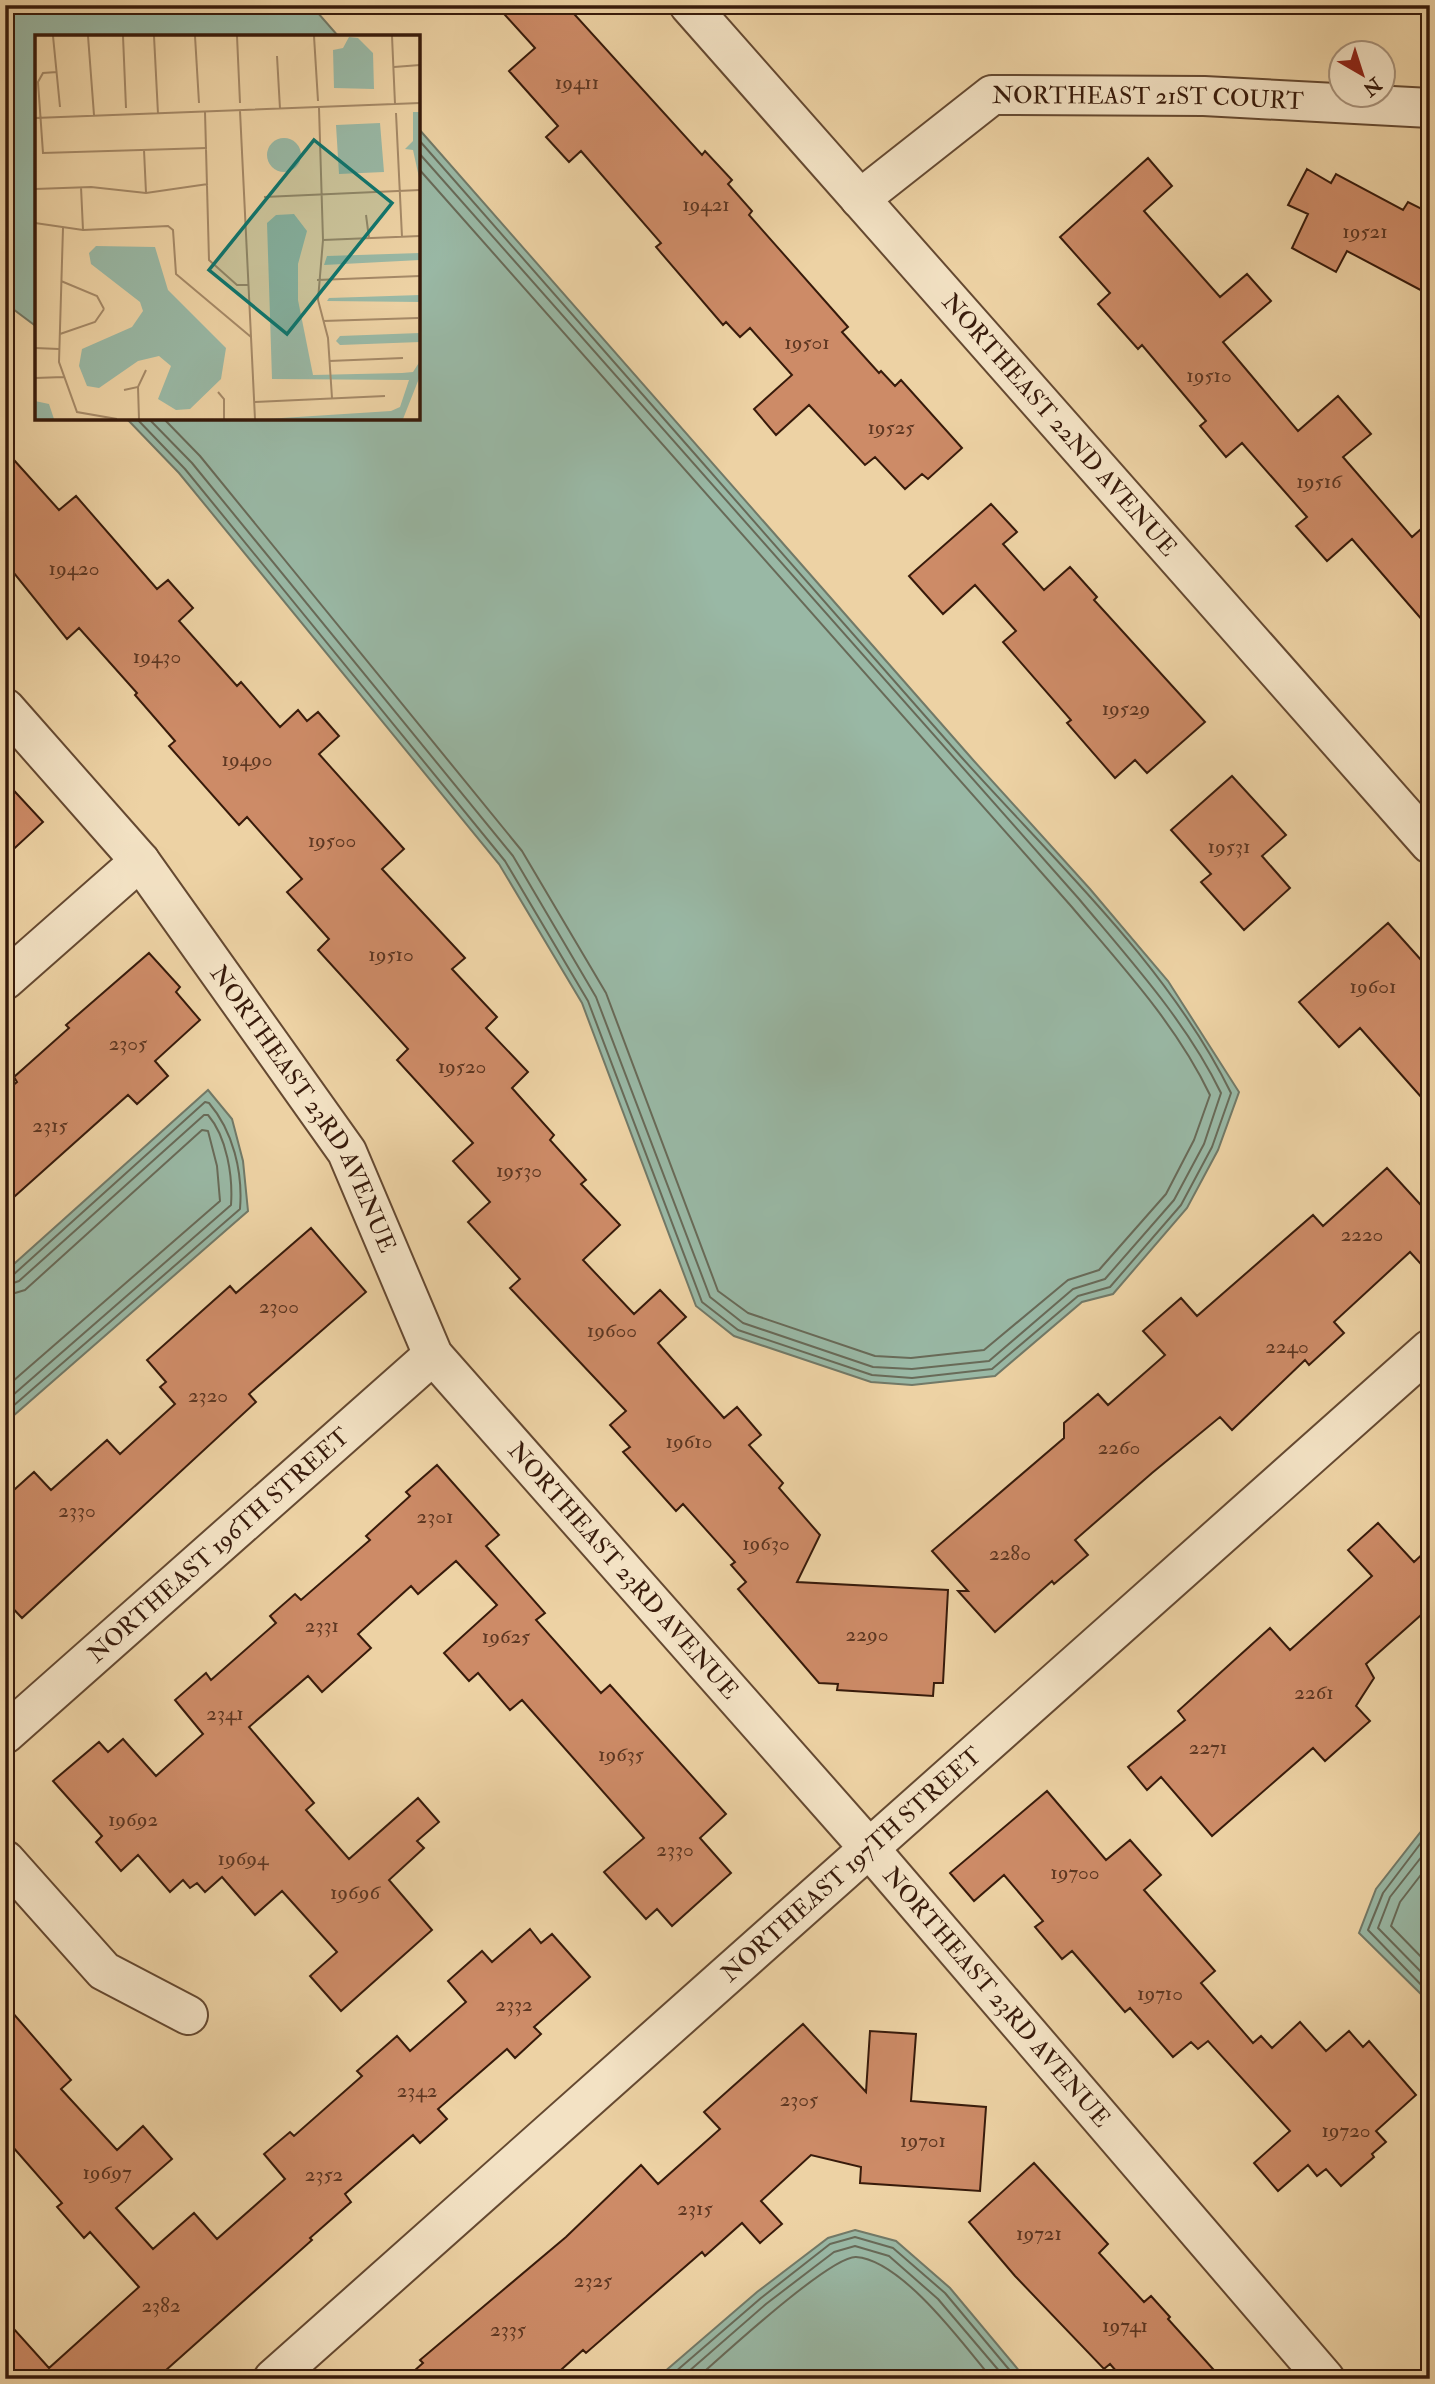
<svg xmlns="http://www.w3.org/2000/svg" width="1435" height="2384" font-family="'IM FELL Double Pica',serif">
	<rect width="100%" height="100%" fill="#edd2a4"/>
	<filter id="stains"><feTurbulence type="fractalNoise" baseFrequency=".00286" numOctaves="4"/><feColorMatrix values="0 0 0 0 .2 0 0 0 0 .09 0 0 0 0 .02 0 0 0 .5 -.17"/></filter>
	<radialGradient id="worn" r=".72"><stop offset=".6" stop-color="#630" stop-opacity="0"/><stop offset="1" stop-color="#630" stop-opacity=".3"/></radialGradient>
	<!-- water -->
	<path fill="#99b8a5" stroke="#727967" stroke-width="2" d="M 5,5 L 311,5 L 339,37 L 37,37 L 37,327 L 5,303 Z
		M 418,128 L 974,761 L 1090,889 L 1168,981 L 1239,1092 L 1218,1150 L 1187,1208 L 1113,1294 L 1082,1302 L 995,1376 L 912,1385 L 871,1382 L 734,1336 L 696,1306 L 582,1003 L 499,864 L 179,473 L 126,418 L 418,418 Z
		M 208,1090 L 232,1119 L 243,1161 L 248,1211 L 5,1423 L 5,1272 Z
		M 1430,1820 L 1430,2003 L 1359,1933 L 1376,1889 Z
		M 855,2230 L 896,2241 L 950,2288 L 1026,2379 L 656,2379 L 757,2292 L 828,2238 Z"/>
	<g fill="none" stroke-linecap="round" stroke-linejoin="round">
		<!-- shore -->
		<path stroke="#686a58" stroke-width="2" d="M 136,418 L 185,469 L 505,861 L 588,1001 L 702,1302 L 738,1330 L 872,1375 L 912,1378 L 992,1369 L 1078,1296 L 1110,1287 L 1181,1205 L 1212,1147 L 1231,1093 C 1167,963 1050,857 955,750 C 776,546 597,343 418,139
			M 148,418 L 192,463 L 513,856 L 596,997 L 710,1297 L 743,1323 L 873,1367 L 912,1369 L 989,1361 L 1073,1289 L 1105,1279 L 1174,1200 L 1204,1144 L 1221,1093 C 1186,1021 1130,960 1079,899 L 418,152
			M 163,418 L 200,456 L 522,851 L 606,993 L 718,1291 L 748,1313 L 875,1356 L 911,1358 L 984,1350 L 1068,1280 L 1099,1270 L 1166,1194 L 1194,1140 L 1210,1095 C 1176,1024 1121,965 1071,906 L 418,168
			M 5,1277 L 13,1275 L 205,1102 L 209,1103 C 233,1131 243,1172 240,1209 L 5,1413
			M 5,1286 L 19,1281 L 204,1115 L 208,1115 C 227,1137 233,1177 231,1205 L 5,1402
			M 5,1296 L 25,1290 L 202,1130 L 208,1131 L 217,1166 L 220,1201 L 5,1388
			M 1430,1831 L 1383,1893 L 1368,1930 L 1430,1994
			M 1430,1846 L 1390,1897 L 1378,1928 L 1430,1981
			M 1430,1863 L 1400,1902 L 1391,1926 L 1430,1966
			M 667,2379 L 761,2298 L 830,2244 L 855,2237 L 893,2248 L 945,2293 L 1017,2379
			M 680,2379 L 766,2304 L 834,2252 L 855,2246 L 889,2256 L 938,2299 L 1006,2379
			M 696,2379 C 721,2357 830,2256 856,2257 C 902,2260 964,2345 992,2379"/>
	</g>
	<!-- building -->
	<path fill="#cd8b67" stroke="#381b0b" stroke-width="2" d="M 496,5 L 566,5 L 702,155 L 705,151 L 732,180 L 728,184 L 752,211 L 749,215 L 848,327 L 842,332 L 879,373 L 881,371 L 895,386 L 901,380 L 962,448 L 928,479 L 922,474 L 905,489 L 875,457 L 865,465 L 809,405 L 776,435 L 754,409 L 792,375 L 750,328 L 740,337 L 726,322 L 723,325 L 656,247 L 661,243 L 581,151 L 569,162 L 546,137 L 558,126 L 509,71 L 535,48 Z
		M 1148,158 L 1172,186 L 1144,211 L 1220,297 L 1247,274 L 1271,301 L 1223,342 L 1298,431 L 1338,396 L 1371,434 L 1343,457 L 1412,537 L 1430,521 L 1430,629 L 1352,539 L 1327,561 L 1296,526 L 1307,517 L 1242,443 L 1226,457 L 1200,426 L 1206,421 L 1142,345 L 1138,349 L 1098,304 L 1110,293 L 1060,237 Z
		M 1307,169 L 1331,183 L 1336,174 L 1403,210 L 1408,202 L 1430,213 L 1430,295 L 1347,251 L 1336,272 L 1292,248 L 1308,214 L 1288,205 Z
		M 5,450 L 59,510 L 76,496 L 157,589 L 168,580 L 193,608 L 179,621 L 237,686 L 241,682 L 280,727 L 298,710 L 307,721 L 318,712 L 339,736 L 319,754 L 404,849 L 382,869 L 465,958 L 452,969 L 497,1017 L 486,1028 L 528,1072 L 512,1088 L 554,1135 L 550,1140 L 586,1180 L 581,1184 L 620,1225 L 583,1260 L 634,1314 L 660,1290 L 686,1317 L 658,1343 L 724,1418 L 737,1407 L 761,1435 L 749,1445 L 783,1483 L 779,1488 L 820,1535 L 797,1582 L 948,1590 L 943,1683 L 934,1683 L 933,1696 L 837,1690 L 838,1684 L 819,1683 L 738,1589 L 746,1582 L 731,1565 L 735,1562 L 683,1504 L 676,1511 L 623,1452 L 630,1447 L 610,1425 L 626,1411 L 510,1288 L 520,1279 L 468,1222 L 490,1202 L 453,1161 L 473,1143 L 397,1060 L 408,1049 L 318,950 L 329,939 L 287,892 L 302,879 L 247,817 L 239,825 L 169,746 L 175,741 L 135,695 L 137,693 L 79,628 L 67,639 L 5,562 Z
		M 991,504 L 1017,532 L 1003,544 L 1044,590 L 1070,567 L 1097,597 L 1094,600 L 1205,722 L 1147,773 L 1135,760 L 1115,778 L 1067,723 L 1071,720 L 1003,642 L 1016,631 L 975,585 L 943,614 L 909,576 Z
		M 1232,776 L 1286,835 L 1262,856 L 1290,888 L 1244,930 L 1201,882 L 1211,874 L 1171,830 Z
		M 5,781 L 43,822 L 5,857 Z
		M 1388,923 L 1430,970 L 1430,1107 L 1360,1028 L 1339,1047 L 1299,1002 Z
		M 149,953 L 180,987 L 176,992 L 200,1020 L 155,1061 L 168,1076 L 137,1104 L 128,1095 L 5,1205 L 5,1092 L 17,1082 L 14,1077 L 69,1028 L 66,1025 Z
		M 1387,1168 L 1430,1215 L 1430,1274 L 1410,1252 L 1334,1322 L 1344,1333 L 1309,1365 L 1305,1360 L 1232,1430 L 1220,1417 L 1152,1473 L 1075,1540 L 1088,1555 L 1054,1584 L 1052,1581 L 995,1632 L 958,1591 L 968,1591 L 932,1551 L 1064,1438 L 1064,1423 L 1098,1394 L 1108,1405 L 1165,1355 L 1143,1331 L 1181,1298 L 1197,1316 L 1313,1215 L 1323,1226 Z
		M 311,1228 L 366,1292 L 249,1394 L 256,1402 L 22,1618 L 5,1600 L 5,1498 L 34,1472 L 51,1490 L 107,1440 L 120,1454 L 175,1404 L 160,1387 L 166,1382 L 147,1360 L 230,1286 L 236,1293 Z
		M 437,1465 L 499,1535 L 486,1546 L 545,1613 L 536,1620 L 601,1693 L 610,1685 L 726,1814 L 700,1838 L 731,1873 L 672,1926 L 657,1909 L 646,1919 L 604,1872 L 644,1838 L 522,1700 L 510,1710 L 478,1673 L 469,1681 L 444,1653 L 497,1605 L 456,1561 L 418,1594 L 411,1586 L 358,1634 L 371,1648 L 322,1692 L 308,1676 L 249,1727 L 314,1803 L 306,1810 L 349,1859 L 418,1798 L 439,1822 L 417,1841 L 424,1848 L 389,1880 L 432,1930 L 341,2011 L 310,1976 L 337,1952 L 282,1891 L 255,1915 L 222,1877 L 205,1892 L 197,1883 L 190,1888 L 183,1880 L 170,1892 L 138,1855 L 121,1871 L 96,1842 L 102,1836 L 53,1781 L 99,1742 L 108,1752 L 123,1739 L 156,1776 L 203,1734 L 175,1700 L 206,1673 L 211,1680 L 276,1623 L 270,1616 L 295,1594 L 301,1600 L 370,1540 L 366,1536 L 410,1496 L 406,1492 Z
		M 1378,1523 L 1414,1562 L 1430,1547 L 1430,1607 L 1366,1664 L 1374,1678 L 1356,1706 L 1370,1721 L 1325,1761 L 1313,1748 L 1212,1836 L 1161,1777 L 1147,1790 L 1128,1767 L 1185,1720 L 1178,1711 L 1270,1628 L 1290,1650 L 1372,1576 L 1348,1550 Z
		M 1047,1791 L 1106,1860 L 1130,1840 L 1161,1875 L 1144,1890 L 1215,1971 L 1201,1983 L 1253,2043 L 1261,2036 L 1272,2048 L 1300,2022 L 1326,2051 L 1349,2031 L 1363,2047 L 1369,2041 L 1416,2095 L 1376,2131 L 1386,2142 L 1372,2154 L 1374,2157 L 1341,2186 L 1326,2169 L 1317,2176 L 1308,2165 L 1278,2191 L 1254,2163 L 1290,2131 L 1208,2041 L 1198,2049 L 1191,2042 L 1173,2057 L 1130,2008 L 1125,2012 L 1072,1951 L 1062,1959 L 1035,1927 L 1043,1921 L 1004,1875 L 974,1901 L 950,1873 Z
		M 530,1929 L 541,1943 L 552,1934 L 590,1977 L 534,2027 L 541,2034 L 515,2058 L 507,2049 L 438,2109 L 447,2119 L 420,2143 L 413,2135 L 345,2194 L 351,2202 L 310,2238 L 312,2240 L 156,2379 L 5,2379 L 5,2319 L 49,2368 L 139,2287 L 90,2232 L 84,2238 L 57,2207 L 62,2203 L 5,2138 L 5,2004 L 71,2080 L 61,2089 L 117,2150 L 143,2126 L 172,2159 L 116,2208 L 153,2249 L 194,2213 L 217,2239 L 285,2179 L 264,2154 L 290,2132 L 294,2136 L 362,2076 L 357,2071 L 397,2036 L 410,2051 L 466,2002 L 448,1981 L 482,1951 L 492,1962 Z
		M 803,2024 L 866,2092 L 870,2031 L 916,2034 L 911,2101 L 986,2107 L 980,2191 L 860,2183 L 861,2167 L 811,2155 L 761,2201 L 782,2224 L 760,2243 L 742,2223 L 705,2256 L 702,2252 L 586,2353 L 583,2350 L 551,2379 L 405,2379 L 423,2363 L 420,2360 L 566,2237 L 641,2165 L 658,2184 L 720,2129 L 704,2112 Z
		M 1034,2163 L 1108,2244 L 1099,2253 L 1144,2302 L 1151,2296 L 1170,2317 L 1168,2319 L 1222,2379 L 1123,2379 L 1110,2364 L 1104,2369 L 1015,2276 L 969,2222 Z"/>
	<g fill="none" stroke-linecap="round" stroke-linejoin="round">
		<defs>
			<g id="minor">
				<path id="s1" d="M 860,199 L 992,95 L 1204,96 L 1430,108"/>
				<path id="s2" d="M 5,708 L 140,861 L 347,1152 L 433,1355 L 868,1847 L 1325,2379"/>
				<path d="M 5,980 L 140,861"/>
				<path id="s3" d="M 5,1734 L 433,1355"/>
				<path d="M 5,1860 L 104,1971 L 188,2015"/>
				<path id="s4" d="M 273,2379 L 1430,1349"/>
			</g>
			<g id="tertiary">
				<path id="s5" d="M 689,5 L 1430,844"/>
			</g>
		</defs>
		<!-- minor casing -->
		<use href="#minor" stroke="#654931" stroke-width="42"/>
		<!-- tertiary casing -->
		<use href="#tertiary" stroke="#654931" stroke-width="42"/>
		<!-- minor -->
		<use href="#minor" stroke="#f3e2c4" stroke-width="38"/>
		<!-- tertiary -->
		<use href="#tertiary" stroke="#f3e2c4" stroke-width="38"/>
	</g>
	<g text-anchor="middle" stroke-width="6" stroke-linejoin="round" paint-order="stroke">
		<!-- number labels -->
		<g font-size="21" fill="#5d3722">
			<text x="577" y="89">19411</text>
			<text x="706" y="211">19421</text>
			<text x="1365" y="238">19521</text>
			<text x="807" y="349">19501</text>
			<text x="1209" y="382">19510</text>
			<text x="891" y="434">19525</text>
			<text x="1319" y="488">19516</text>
			<text x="74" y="575">19420</text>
			<text x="157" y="663">19430</text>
			<text x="1126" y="715">19529</text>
			<text x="247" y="766">19490</text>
			<text x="332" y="847">19500</text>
			<text x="1229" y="853">19531</text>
			<text x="391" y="961">19510</text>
			<text x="1373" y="993">19601</text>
			<text x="128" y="1050">2305</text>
			<text x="462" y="1073">19520</text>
			<text x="50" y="1132">2315</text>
			<text x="519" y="1177">19530</text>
			<text x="1362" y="1241">2220</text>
			<text x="279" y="1313">2300</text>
			<text x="612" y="1337">19600</text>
			<text x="1287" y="1353">2240</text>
			<text x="208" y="1402">2320</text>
			<text x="689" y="1448">19610</text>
			<text x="1119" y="1454">2260</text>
			<text x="77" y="1517">2330</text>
			<text x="435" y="1523">2301</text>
			<text x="766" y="1550">19630</text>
			<text x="1010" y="1560">2280</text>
			<text x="322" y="1632">2331</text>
			<text x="867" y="1641">2290</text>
			<text x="506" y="1643">19625</text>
			<text x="1314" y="1699">2261</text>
			<text x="225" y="1720">2341</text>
			<text x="1208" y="1754">2271</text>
			<text x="621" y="1761">19635</text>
			<text x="133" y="1826">19692</text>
			<text x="675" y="1856">2330</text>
			<text x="243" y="1865">19694</text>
			<text x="1075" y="1879">19700</text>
			<text x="355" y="1899">19696</text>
			<text x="1160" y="2000">19710</text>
			<text x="514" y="2011">2332</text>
			<text x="417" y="2097">2342</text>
			<text x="799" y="2106">2305</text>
			<text x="1346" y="2137">19720</text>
			<text x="923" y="2147">19701</text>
			<text x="107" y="2179">19697</text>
			<text x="324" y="2181">2352</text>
			<text x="695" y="2215">2315</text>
			<text x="1039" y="2240">19721</text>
			<text x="593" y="2287">2325</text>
			<text x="161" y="2312">2382</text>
			<text x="1125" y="2332">19741</text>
			<text x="508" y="2336">2335</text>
		</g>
		<!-- street labels -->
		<g font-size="24" fill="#381b0b" stroke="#f3e2c4">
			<text dy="8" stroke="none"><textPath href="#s1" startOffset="324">NORTHEAST 21ST COURT</textPath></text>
			<text dy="8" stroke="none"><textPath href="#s5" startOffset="560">NORTHEAST 22ND AVENUE</textPath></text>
			<text dy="8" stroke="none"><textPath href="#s2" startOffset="502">NORTHEAST 23RD AVENUE</textPath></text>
			<text dy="8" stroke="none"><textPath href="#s3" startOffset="285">NORTHEAST 196TH STREET</textPath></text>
			<text dy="8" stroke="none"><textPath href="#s2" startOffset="1069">NORTHEAST 23RD AVENUE</textPath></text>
			<text dy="8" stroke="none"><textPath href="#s4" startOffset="774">NORTHEAST 197TH STREET</textPath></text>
			<text dy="8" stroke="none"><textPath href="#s2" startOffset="1636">NORTHEAST 23RD AVENUE</textPath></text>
		</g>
	</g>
	<!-- overview -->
	<g transform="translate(35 35)">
		<rect width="385" height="385" fill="#edd2a4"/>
		<path d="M 314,2 L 323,3 L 338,18 L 339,54 L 299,53 L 298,15 L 308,13 ZM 378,77 L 385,77 L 385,147 L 378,115 L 370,114 L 378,106 ZM 345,88 L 349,137 L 304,139 L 301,90 ZM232 120a17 17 0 1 1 34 0a17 17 0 1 1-34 0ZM 259,179 L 272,196 L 263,229 L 263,265 L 278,340 L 367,338 L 378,337 L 385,326 L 385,341 L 368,384 L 231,384 L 356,376 L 365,372 L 374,345 L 237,344 L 232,188 L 241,180 ZM 61,211 L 120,212 L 133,255 L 191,313 L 186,344 L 155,374 L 141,375 L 123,364 L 136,331 L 124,321 L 103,326 L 64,353 L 52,351 L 44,331 L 47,314 L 97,292 L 108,276 L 105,267 L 56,229 L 54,218 ZM 385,218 L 385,225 L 289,230 L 292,221 ZM 385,260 L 385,267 L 292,266 L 294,263 ZM 385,298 L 385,307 L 305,310 L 301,306 L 305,301 ZM 0,366 L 14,369 L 19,384 L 0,384 Z" fill="#99b8a5"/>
		<path fill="none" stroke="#a58967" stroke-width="2" d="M 18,1 L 25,72M 53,1 L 59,80M 88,1 L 91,73M 119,1 L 123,79M 160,1 L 164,68M 202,1 L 205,68M 279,1 L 283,66M 357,1 L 360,69M 242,21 L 245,74M 359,32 L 385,30M 22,37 L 8,38 L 3,47 L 8,118 L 172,113M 284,73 L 288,205 L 283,265 L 293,303 L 297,363M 205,76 L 220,384M 170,77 L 174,225 L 202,250 L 214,250M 361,78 L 367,202M 0,83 L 385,68M 109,115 L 111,158M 46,152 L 48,195M 0,154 L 56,152 L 111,158 L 173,149M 229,162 L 385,155M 331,180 L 334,203M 0,188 L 48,195 L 133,191 L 138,195 L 141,239 L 216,302M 28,193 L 24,327 L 42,377 L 82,384M 288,205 L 385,201M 282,245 L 385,241M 26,246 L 62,261 L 69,274M 288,286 L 383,283M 25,299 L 60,287 L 69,274M 0,313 L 24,314M 294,326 L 368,323M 0,343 L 29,342M 103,352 L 104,384M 89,355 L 103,352 L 111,335M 183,357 L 189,364 L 189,384M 220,367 L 350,361"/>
		<path fill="#0f766e" fill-opacity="0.15" stroke="#0f766e" stroke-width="3.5" d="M 279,105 L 357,168 L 252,299 L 174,235 Z"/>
		<rect width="385" height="385" fill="none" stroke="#381b0b" stroke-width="3.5"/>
	</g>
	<!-- margin -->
	<rect width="1435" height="2384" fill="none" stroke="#edd2a4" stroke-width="28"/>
	<rect x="7" y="7" width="1421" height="2370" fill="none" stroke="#381b0b" stroke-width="3.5"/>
	<rect x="14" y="14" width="1407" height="2356" fill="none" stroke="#381b0b" stroke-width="2"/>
	<!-- north arrow -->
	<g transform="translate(1362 74) rotate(141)"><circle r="33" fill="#f3e2c4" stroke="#a8927a" stroke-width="2"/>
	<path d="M0-5L12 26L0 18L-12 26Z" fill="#8f2418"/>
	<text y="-10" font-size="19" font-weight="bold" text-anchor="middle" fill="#381b0b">N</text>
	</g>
	<rect width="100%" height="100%" filter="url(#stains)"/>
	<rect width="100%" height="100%" fill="url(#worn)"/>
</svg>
